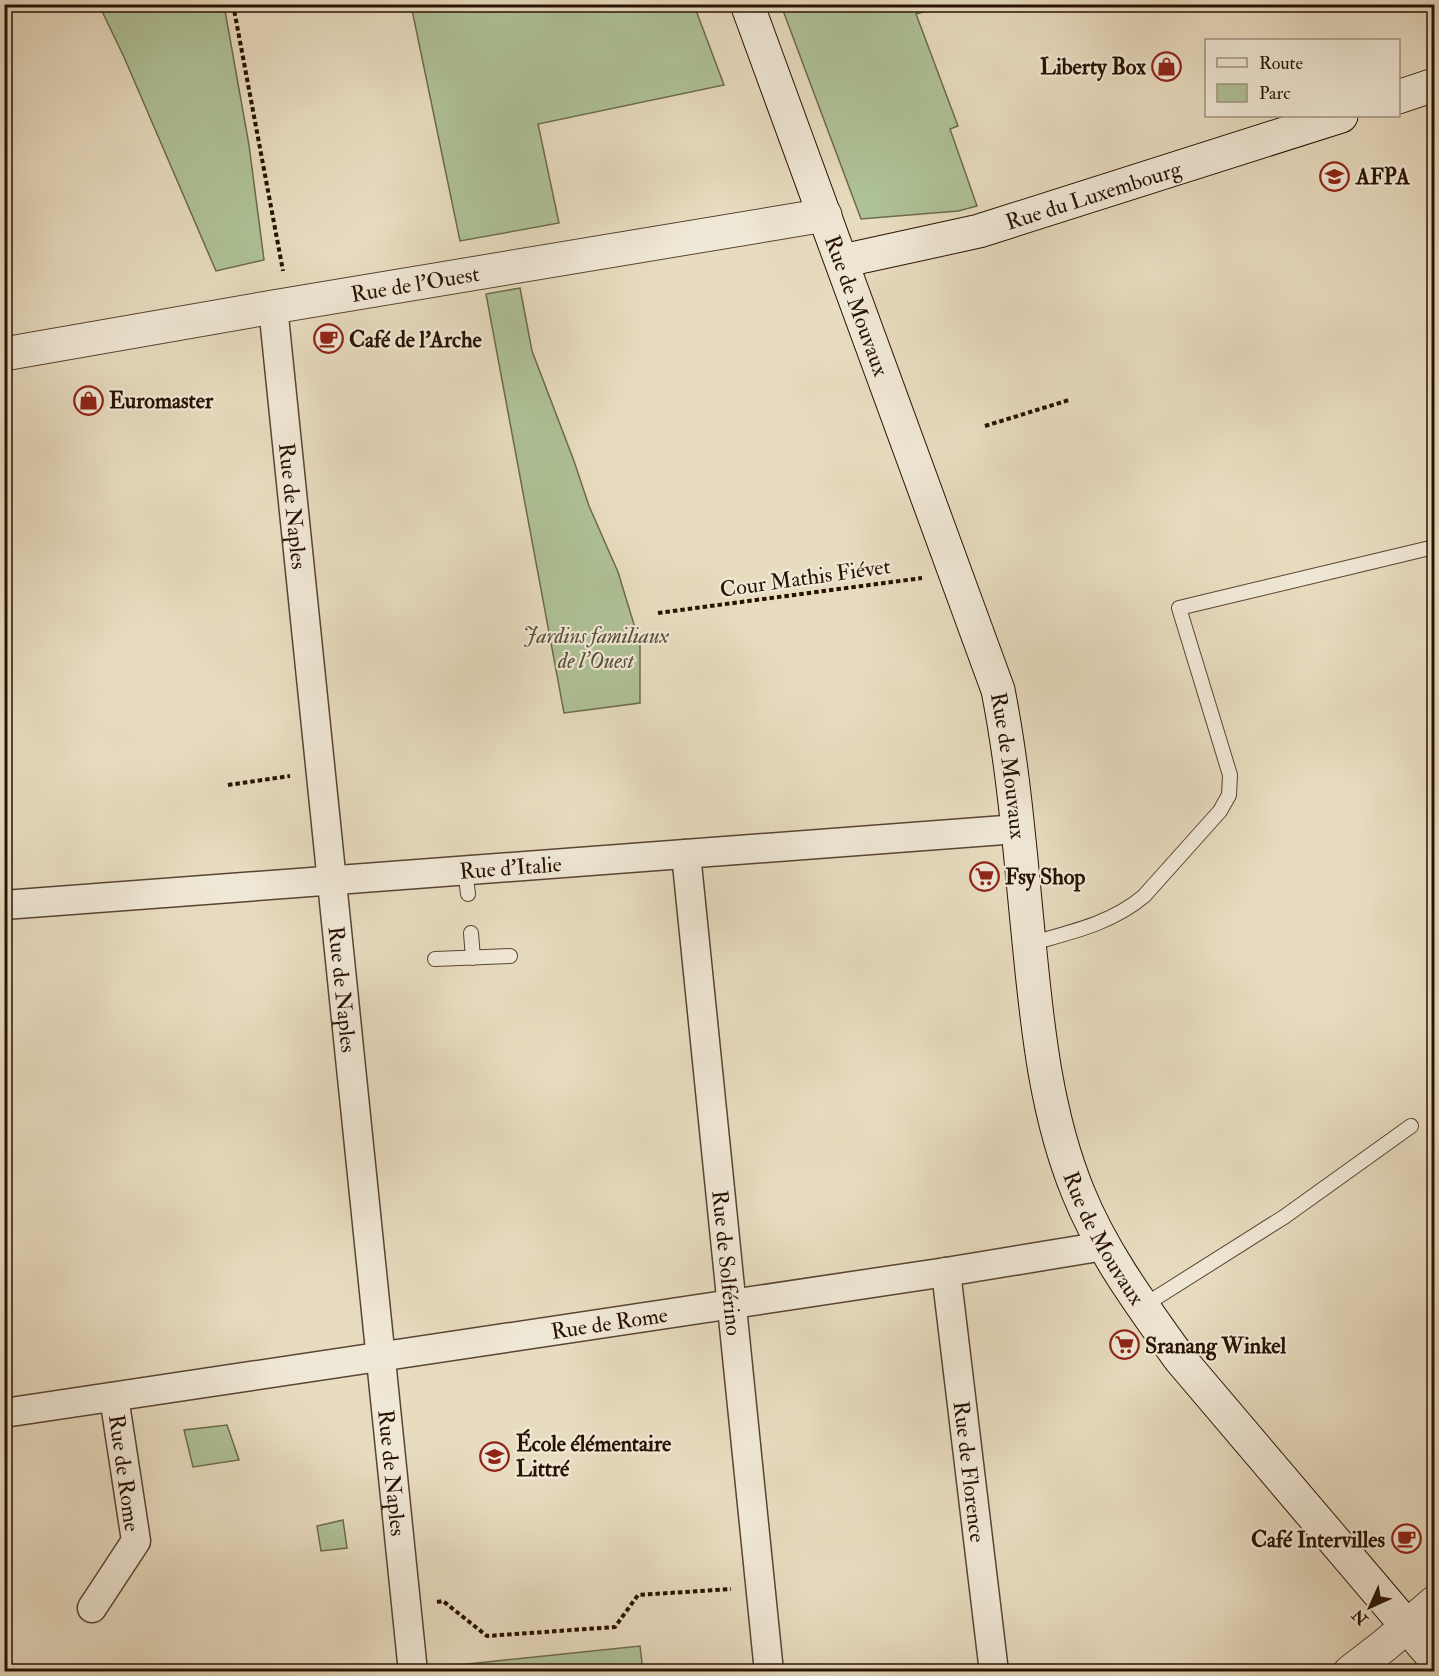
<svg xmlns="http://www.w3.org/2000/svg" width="1439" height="1676" font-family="'IM FELL Double Pica',serif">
	<rect width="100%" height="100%" fill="#e8dcc0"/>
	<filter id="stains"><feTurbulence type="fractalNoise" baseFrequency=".00333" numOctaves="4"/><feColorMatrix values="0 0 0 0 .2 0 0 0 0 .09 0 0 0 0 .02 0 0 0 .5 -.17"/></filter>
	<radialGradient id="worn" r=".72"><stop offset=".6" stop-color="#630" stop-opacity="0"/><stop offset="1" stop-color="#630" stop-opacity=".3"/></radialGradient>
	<!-- green -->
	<path fill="#afc297" stroke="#6c6a4c" stroke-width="1.5" d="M 99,5 L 224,5 L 249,145 L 264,260 L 216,271 L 124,57 Z
		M 411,5 L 694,5 L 724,85 L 538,124 L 559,223 L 460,241 Z
		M 781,5 L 947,5 L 916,14 L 958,126 L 950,129 L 977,206 L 958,211 L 861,219 Z
		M 520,288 L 532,351 L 574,461 L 589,506 L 618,572 L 640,644 L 640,703 L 564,713 L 486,294 Z
		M 227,1425 L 239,1460 L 193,1467 L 184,1430 Z
		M 343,1520 L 347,1548 L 321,1551 L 317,1526 Z
		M 640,1646 L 643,1671 L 431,1671 L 430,1668 Z"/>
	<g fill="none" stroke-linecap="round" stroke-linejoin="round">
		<defs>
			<path id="service" d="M 465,870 L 468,894
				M 471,933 L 473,958
				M 1029,944 C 1070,932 1111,924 1144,896 L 1220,811 L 1229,795 L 1230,775 L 1179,608 L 1434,547
				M 435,959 L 510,956
				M 1143,1306 L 1284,1217 L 1411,1126"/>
			<g id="minor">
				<path id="s1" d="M 273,307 L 413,1672"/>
				<path id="s2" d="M 686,854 L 769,1672"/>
				<path id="s3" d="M 4,905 L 1018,829"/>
				<path id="s4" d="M 946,1272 L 994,1672"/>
				<path id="s5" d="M 4,1413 L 946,1272 L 1104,1246"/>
				<path d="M 92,1608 L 136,1541 L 114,1397"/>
			</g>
			<g id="tertiary">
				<path id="s6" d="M 4,354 L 273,307 L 825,215"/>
				<path d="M 1350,1672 L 1385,1645 L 1434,1603"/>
			</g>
			<g id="secondary">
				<path id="s7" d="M 747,4 L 998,690 C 1015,776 1021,864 1030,952 C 1038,1033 1047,1116 1078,1192 C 1102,1252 1142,1306 1180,1359 L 1434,1658"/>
				<path d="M 1398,97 L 1434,85"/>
				<path id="s8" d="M 842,261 L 979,231 L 1341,116"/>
			</g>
		</defs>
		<!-- service casing -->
		<use href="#service" stroke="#584432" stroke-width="16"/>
		<!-- minor casing -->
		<use href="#minor" stroke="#584432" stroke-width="31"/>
		<!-- tertiary casing -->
		<use href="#tertiary" stroke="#584432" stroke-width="35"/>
		<!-- secondary casing -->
		<use href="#secondary" stroke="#281202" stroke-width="35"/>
		<!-- path -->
		<path stroke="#281202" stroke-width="4" stroke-dasharray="4.5 3" stroke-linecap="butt" d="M 233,4 L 283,271
			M 985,426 L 1069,400
			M 658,613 L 922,578
			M 228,785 L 290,776
			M 437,1602 L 443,1601 L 487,1636 L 615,1627 L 638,1595 L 731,1589"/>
		<!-- service -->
		<use href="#service" stroke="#f0e8d6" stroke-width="14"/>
		<!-- minor -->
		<use href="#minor" stroke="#f0e8d6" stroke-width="28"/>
		<!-- tertiary -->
		<use href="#tertiary" stroke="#f0e8d6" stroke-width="33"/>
		<!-- secondary -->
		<use href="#secondary" stroke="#f0e8d6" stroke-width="33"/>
	</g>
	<!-- icons -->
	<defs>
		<symbol id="shop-ring" viewBox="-11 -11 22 22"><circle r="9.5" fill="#f0e8d6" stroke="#8f2418" stroke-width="1.5"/><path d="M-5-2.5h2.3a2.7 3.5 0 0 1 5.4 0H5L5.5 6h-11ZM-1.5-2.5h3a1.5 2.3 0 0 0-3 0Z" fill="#8f2418"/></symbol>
		<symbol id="university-ring" viewBox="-11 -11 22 22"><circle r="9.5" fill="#f0e8d6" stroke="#8f2418" stroke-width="1.5"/><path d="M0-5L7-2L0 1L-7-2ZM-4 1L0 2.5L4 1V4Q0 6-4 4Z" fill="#8f2418"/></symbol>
		<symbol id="cafe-ring" viewBox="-11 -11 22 22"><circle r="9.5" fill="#f0e8d6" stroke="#8f2418" stroke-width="1.5"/><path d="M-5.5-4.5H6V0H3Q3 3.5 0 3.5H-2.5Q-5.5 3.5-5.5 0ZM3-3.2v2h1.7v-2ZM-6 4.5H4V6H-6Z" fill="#8f2418"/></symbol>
		<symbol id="supermarket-ring" viewBox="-11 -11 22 22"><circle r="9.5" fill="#f0e8d6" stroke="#8f2418" stroke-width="1.5"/><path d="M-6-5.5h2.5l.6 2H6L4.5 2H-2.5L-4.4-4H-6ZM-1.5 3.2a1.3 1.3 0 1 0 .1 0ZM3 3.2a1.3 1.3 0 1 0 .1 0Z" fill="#8f2418"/></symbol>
		<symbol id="school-ring" viewBox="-11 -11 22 22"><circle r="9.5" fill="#f0e8d6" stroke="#8f2418" stroke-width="1.5"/><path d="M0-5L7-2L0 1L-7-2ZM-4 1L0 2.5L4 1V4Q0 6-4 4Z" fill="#8f2418"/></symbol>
	</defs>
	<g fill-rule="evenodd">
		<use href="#shop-ring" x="1150" y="50" width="33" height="33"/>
		<use href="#university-ring" x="1318" y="160" width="33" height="33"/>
		<use href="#cafe-ring" x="312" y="322" width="33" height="33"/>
		<use href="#shop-ring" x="72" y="384" width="33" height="33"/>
		<use href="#supermarket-ring" x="968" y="860" width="33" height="33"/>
		<use href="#supermarket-ring" x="1108" y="1328" width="33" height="33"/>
		<use href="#school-ring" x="478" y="1440" width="33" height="33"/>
		<use href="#cafe-ring" x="1390" y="1522" width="33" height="33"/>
	</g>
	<g text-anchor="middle" stroke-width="4.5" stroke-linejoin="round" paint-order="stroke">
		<!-- poi labels -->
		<g font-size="22" font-weight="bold" fill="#281202" stroke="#f0e8d6" text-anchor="start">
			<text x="1146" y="74" text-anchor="end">Liberty Box</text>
			<text x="1356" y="184">AFPA</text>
			<text x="349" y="347">Café de l'Arche</text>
			<text x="109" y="408">Euromaster</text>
			<text x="1005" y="884">Fsy Shop</text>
			<text x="1145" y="1353">Sranang Winkel</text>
			<text x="516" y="1451">École élémentaire<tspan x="516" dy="25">Littré</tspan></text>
			<text x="1385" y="1547" text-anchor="end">Café Intervilles</text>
		</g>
		<!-- street labels -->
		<g font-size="22" fill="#281202" stroke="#f0e8d6">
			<text dy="8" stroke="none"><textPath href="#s8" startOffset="260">Rue du Luxembourg</textPath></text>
			<text dy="8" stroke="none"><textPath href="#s6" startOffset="417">Rue de l'Ouest</textPath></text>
			<text dy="8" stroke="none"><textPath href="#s7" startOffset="321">Rue de Mouvaux</textPath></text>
			<text dy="8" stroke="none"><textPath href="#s1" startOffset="200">Rue de Naples</textPath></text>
			<text transform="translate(805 577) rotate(-8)" y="8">Cour Mathis Fiévet</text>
			<text dy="8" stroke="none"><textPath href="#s7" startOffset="807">Rue de Mouvaux</textPath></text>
			<text dy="8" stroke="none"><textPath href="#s3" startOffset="508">Rue d'Italie</textPath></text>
			<text dy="8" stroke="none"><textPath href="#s1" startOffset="686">Rue de Naples</textPath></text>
			<text dy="8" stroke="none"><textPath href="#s7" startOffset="1293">Rue de Mouvaux</textPath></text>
			<text dy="8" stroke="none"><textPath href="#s2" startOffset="411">Rue de Solférino</textPath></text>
			<text dy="8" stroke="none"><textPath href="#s5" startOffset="612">Rue de Rome</textPath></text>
			<text dy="8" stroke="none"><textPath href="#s4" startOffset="201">Rue de Florence</textPath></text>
			<text transform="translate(125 1473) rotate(82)" y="8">Rue de Rome</text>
			<text dy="8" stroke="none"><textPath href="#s1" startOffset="1172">Rue de Naples</textPath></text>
		</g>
		<!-- park labels -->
		<g font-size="22" font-style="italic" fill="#575036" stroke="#f0e8d6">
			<text x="596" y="643">Jardins familiaux<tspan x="596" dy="25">de l'Ouest</tspan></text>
		</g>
	</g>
	<!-- margin -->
	<rect width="1439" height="1676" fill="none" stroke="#e8dcc0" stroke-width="24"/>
	<rect x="6" y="6" width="1427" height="1664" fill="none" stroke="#281202" stroke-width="3"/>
	<rect x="12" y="12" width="1415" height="1652" fill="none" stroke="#281202" stroke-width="1.5"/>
	<!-- legend -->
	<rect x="1205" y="39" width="195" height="78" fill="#f0e8d6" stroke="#a09281" stroke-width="1.5"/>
	<rect x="1217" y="58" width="30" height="9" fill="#f0e8d6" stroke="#a09281" stroke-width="1.5"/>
	<text x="1259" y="69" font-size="18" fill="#281202">Route</text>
	<rect x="1217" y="84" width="30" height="18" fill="#afc297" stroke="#a09281" stroke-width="1.5"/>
	<text x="1259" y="99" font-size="18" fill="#281202">Parc</text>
	<!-- north arrow -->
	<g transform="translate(1370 1607) rotate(225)" stroke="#f0e8d6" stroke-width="4.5" paint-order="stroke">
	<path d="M0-4.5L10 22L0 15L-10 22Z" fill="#281202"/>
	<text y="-9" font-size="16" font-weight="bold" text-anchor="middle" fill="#281202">N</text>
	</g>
	<rect width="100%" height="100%" filter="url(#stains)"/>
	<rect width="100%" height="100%" fill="url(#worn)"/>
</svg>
